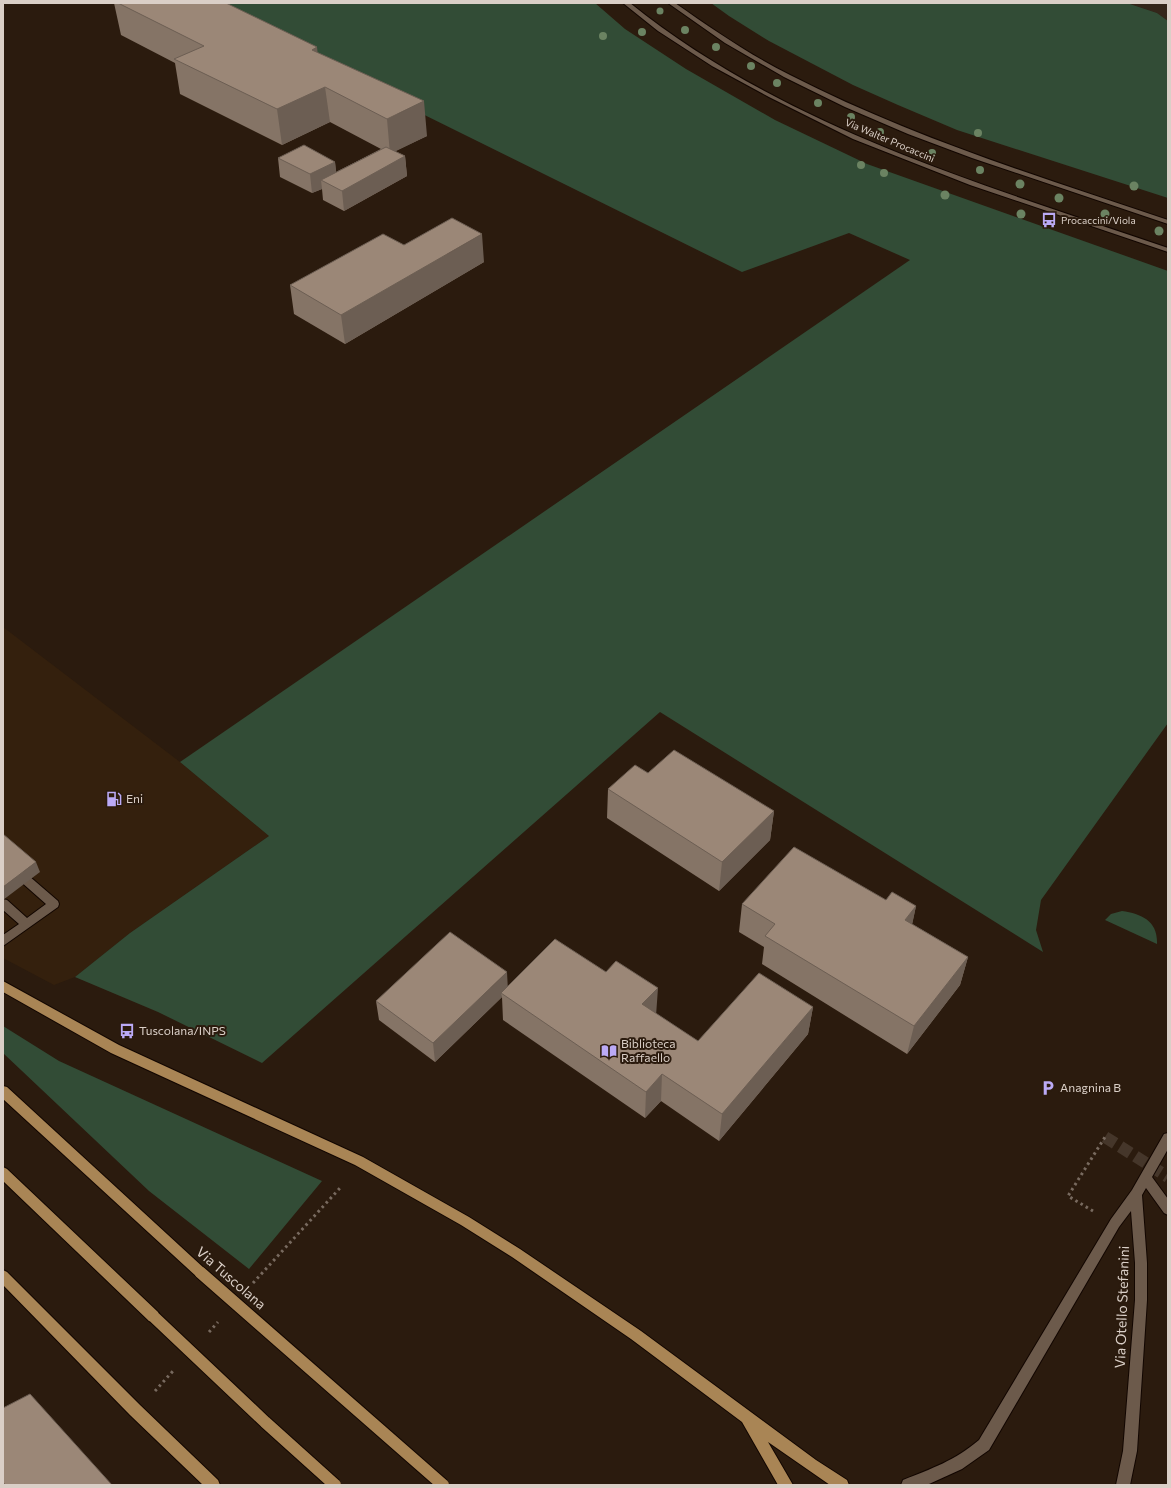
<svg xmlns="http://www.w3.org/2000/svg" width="1171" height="1488" font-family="Commissioner,sans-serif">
	<rect width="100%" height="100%" fill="#2b1b0e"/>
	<!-- built -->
	<path fill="#34200d" d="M 3,627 L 180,762 L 269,836 L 130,933 L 75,977 L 54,985 L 3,958 Z"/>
	<!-- education -->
	<path fill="#34261a" d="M 1127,3 L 1168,3 L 1168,21 L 1157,13 Z"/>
	<!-- green -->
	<path fill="#324c36" d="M 198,3 L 595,3 L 625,29 L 686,69 L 775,120 L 867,164 L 1168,271 L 1168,723 L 1041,900 L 1036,930 L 1043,952 L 660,712 L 262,1063 L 158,1012 L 75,977 L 130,933 L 269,836 L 180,762 L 910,260 L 849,233 L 742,272 Z
		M 711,3 L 1127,3 L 1157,13 L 1168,21 L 1168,198 L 957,130 L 898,105 L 853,85 L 769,41 L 729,16 Z
		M 1122,911 C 1142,914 1158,921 1157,944 L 1105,920 L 1111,914 Z
		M 3,1026 L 59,1061 L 322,1181 L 249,1269 L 149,1191 L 3,1053 Z"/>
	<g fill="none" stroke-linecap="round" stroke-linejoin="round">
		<!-- minor-tunnel -->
		<path stroke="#45362a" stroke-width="12" stroke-dasharray="12 6" stroke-linecap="butt" d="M 1105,1137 L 1168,1177"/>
		<defs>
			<path id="minor" d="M 623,3 L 630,3 C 785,128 982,184 1168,248 L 1168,252 L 970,185 L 853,139 L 769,97 L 712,66 L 658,31 Z
				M 668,3 L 675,3 C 712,29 750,55 790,75 C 911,137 1040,177 1168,220 L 1168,224 L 972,158 L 908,134 L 845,107 L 784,77 L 725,43 Z
				M 3,856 L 7,857 L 58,901 L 59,904 L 58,907 L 3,946 L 3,935 L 19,924 L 3,910 L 3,899 L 7,900 L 27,918 L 46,904 L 3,866 Z
				M 1168,1133 L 1168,1149 L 1152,1177 L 1168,1199 L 1168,1215 L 1164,1213 L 1146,1188 L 1142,1195 L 1147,1263 L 1147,1300 L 1137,1451 L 1130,1485 L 1116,1485 L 1123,1451 L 1135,1300 L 1135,1263 L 1131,1211 L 1119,1227 L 989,1450 L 962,1469 L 929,1484 L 901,1485 L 903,1480 C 933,1468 954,1461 979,1440 L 1111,1219 L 1132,1190 L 1164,1134 Z"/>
			<path id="major" d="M 3,981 L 119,1045 L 363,1157 L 469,1217 L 520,1249 L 641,1331 L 816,1460 L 847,1480 L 849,1485 L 830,1485 L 768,1442 L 793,1485 L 778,1485 L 742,1422 L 631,1339 L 512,1257 L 461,1225 L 355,1165 L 111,1053 L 3,992 Z
				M 3,1086 L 7,1087 L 205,1269 L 207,1273 L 205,1277 L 201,1279 L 197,1277 L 3,1099 Z
				M 3,1167 L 7,1169 L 159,1313 L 160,1317 L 159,1321 L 154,1323 L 149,1321 L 3,1181 Z
				M 3,1270 L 7,1272 L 140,1405 L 218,1480 L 220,1485 L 203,1485 L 130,1415 L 3,1285 Z"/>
		</defs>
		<!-- minor casing -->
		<use href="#minor" stroke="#120600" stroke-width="2"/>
		<!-- major casing -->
		<use href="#major" stroke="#120600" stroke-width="2"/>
		<!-- path -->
		<path stroke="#786a5f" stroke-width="3" stroke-dasharray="2.5 3.5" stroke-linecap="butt" d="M 1093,1211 L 1068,1196 L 1105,1137
			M 253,1283 L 340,1188
			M 209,1332 L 218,1322
			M 155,1391 L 173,1371"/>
		<!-- minor -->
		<use href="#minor" fill="#6c5a4b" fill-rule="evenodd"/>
		<!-- major -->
		<use href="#major" fill="#a98555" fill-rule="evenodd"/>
		<defs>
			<path id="major-bridge" d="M 201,1273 L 443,1485
				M 154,1317 L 265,1422 L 335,1485"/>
		</defs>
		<!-- major-bridge casing -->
		<use href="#major-bridge" stroke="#120600" stroke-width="14" stroke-linecap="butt"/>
		<!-- major-bridge -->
		<use href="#major-bridge" stroke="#a98555" stroke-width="12"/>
	</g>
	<!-- trees -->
	<g fill="#6b8362">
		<circle cx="660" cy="11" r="3.5"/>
		<circle cx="685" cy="30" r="4"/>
		<circle cx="642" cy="32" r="4"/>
		<circle cx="603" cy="36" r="4"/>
		<circle cx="716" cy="47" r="4"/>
		<circle cx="751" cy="66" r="4"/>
		<circle cx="777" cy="83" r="4"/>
		<circle cx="818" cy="103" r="4"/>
		<circle cx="851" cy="117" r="4"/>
		<circle cx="880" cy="132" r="4"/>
		<circle cx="978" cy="133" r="4"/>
		<circle cx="932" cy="153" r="4"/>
		<circle cx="861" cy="165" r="4"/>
		<circle cx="980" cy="170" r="4"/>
		<circle cx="884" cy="173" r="4"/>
		<circle cx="1020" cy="184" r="4.5"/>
		<circle cx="1134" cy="186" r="4.5"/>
		<circle cx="945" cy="195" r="4.5"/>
		<circle cx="1059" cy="198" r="4.5"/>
		<circle cx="1021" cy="214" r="4.5"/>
		<circle cx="1105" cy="214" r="4.5"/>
		<circle cx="1159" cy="231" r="4.5"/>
	</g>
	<!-- wall -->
	<path fill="#857466" d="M 114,3 L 226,3 L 318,53 L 427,136 L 395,151 L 405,156 L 407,176 L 344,211 L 323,200 L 322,189 L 312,193 L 280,177 L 278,158 L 335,162 L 336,172 L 381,149 L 330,122 L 282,145 L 180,94 L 175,63 L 121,35 Z
		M 404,245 L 484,262 L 345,344 L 294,314 L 290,285 Z
		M 648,773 L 774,811 L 770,840 L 719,891 L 607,818 L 608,789 Z
		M 886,900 L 916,906 L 912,924 L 968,957 L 960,985 L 907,1054 L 762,964 L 764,947 L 739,932 L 742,904 Z
		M 508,986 L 656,1014 L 698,1041 L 813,1007 L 808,1034 L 719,1141 L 661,1101 L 645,1118 L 503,1020 L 502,997 L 435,1062 L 379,1020 L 376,1001 Z"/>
	<!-- shaded-wall -->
	<path fill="#6c5e53" d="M 317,47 L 321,82 L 312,50 Z
		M 325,87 L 330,122 L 282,145 L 277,109 Z
		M 424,101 L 427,136 L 390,154 L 387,119 Z
		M 405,156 L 407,176 L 344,211 L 342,191 Z
		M 335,162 L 337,182 L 321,180 L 322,189 L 312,193 L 310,174 Z
		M 482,234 L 484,262 L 345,344 L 341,315 Z
		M 774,811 L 770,840 L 719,891 L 722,862 Z
		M 36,862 L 40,872 L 3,900 L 3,887 Z
		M 916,906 L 910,935 L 905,920 Z
		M 968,957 L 960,985 L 907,1054 L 914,1026 Z
		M 507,972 L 508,991 L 501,993 L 502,997 L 435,1062 L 433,1043 Z
		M 658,988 L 656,1016 L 642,1004 Z
		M 813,1007 L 808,1034 L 719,1141 L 722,1114 Z
		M 662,1074 L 661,1101 L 645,1118 L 646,1092 Z"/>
	<!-- building -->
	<path fill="#9b8777" stroke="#6c5e53" d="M 118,3 L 226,3 L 317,47 L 312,50 L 424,101 L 387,119 L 325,87 L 277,109 L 174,59 L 204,46 Z
		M 304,145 L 335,162 L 310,174 L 278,158 Z
		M 386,147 L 405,156 L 342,191 L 321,180 Z
		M 452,218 L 482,234 L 341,315 L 290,285 L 383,234 L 404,245 Z
		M 674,750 L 774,811 L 722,862 L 608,789 L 635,765 L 648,773 Z
		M 3,834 L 36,862 L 3,887 Z
		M 794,847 L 886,900 L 892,892 L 916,906 L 905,920 L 968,957 L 914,1026 L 765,936 L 775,924 L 742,904 Z
		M 450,932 L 507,972 L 433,1043 L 376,1001 Z
		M 555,939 L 606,972 L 616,961 L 658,988 L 642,1004 L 698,1041 L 759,973 L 813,1007 L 722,1114 L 662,1074 L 646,1092 L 501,993 Z
		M 30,1394 L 112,1485 L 5,1485 L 3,1482 L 3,1408 Z"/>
	<!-- icons -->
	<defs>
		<symbol id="bus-bare" viewBox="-9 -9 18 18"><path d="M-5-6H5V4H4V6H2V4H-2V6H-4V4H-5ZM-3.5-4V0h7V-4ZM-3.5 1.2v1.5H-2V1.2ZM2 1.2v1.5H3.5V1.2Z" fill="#bbaaf6" stroke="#2b1b0e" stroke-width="2.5" paint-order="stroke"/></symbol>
		<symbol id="fuel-bare" viewBox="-9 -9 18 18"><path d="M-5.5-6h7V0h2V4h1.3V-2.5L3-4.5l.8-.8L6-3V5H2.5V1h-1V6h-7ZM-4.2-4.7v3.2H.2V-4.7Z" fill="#bbaaf6" stroke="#2b1b0e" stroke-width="2.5" paint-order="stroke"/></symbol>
		<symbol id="library-bare" viewBox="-9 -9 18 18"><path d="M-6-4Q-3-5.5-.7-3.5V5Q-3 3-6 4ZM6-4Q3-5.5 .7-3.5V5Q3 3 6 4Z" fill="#bbaaf6" stroke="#2b1b0e" stroke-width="2.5" paint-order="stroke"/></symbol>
		<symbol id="parking-bare" viewBox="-9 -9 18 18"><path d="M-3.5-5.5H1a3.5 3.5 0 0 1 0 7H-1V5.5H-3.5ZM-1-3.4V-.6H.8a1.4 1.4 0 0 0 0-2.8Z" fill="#bbaaf6" stroke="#2b1b0e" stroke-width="2.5" paint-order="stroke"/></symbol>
	</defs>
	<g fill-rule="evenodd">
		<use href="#bus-bare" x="1038" y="209" width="22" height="22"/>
		<use href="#fuel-bare" x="103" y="788" width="22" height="22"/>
		<use href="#bus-bare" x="116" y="1020" width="22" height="22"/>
		<use href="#library-bare" x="598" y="1040" width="22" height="22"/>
		<use href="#parking-bare" x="1037" y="1077" width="22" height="22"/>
	</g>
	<g text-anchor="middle" stroke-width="4" stroke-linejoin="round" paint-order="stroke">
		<!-- far-street labels -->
		<g font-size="10" fill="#dacfc7" stroke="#2b1b0e">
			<text transform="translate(890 140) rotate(23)" y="4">Via Walter Procaccini</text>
		</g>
		<!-- far-poi labels -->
		<g font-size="10" fill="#dacfc7" stroke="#2b1b0e" text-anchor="start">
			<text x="1061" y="224">Procaccini/Viola</text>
		</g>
		<!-- poi labels -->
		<g font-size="12" fill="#dacfc7" stroke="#2b1b0e" text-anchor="start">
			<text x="126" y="803">Eni</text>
			<text x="139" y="1035">Tuscolana/INPS</text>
			<text x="621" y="1048">Biblioteca<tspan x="621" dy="14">Raffaello</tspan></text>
			<text x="1060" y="1092">Anagnina B</text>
		</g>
		<!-- near-street labels -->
		<g font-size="14" fill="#dacfc7" stroke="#2b1b0e">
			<text transform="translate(231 1278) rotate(41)" y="5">Via Tuscolana</text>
			<text transform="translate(1122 1307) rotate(-88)" y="5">Via Otello Stefanini</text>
		</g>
	</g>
	<!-- border -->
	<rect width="1171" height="1488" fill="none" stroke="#dacfc7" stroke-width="8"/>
</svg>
